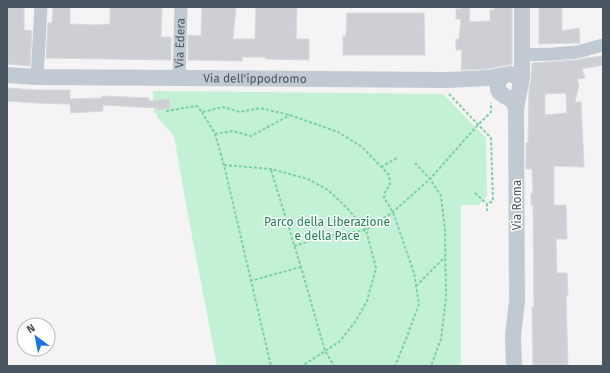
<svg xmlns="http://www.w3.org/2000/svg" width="610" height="373" font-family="'Fira Sans',sans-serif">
	<rect width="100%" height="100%" fill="#f5f3f3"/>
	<!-- green -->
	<path fill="#c3f1d5" d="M 153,91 L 443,94 L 486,138 L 487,196 L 479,205 L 461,205 L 461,366 L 217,366 L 188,215 L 174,136 L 157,117 L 157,113 L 154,113 Z"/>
	<!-- building -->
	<path fill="#cdcfd5" stroke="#d7d9de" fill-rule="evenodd" d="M 7,7 L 24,7 L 24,30 L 32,31 L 30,66 L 7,64 Z
		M 53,7 L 70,7 L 70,24 L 96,25 L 110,24 L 110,7 L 162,7 L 161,37 L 171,37 L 171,60 L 46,58 L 48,23 L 52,23 Z
		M 202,7 L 236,7 L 233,39 L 255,39 L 256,7 L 297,7 L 296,39 L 309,39 L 309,60 L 265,59 L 265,57 L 242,57 L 242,61 L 188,60 L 188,35 L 201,36 Z
		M 462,7 L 470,7 L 469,22 L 490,21 L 490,10 L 494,10 L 494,7 L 512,7 L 512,65 L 507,65 L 487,69 L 461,70 L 462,50 L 456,50 L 456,39 L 459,39 L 461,19 L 456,19 L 456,9 L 461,9 Z
		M 539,7 L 562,7 L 562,31 L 579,28 L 580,43 L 539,44 Z
		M 347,13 L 424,13 L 425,55 L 343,55 L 343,36 L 346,36 Z
		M 603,56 L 603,65 L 582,69 L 585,78 L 577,79 L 579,85 L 575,102 L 581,102 L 584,167 L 554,166 L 554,205 L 566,205 L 567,239 L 556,239 L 557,273 L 567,273 L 568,296 L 566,296 L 568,366 L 533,366 L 532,307 L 534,307 L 533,205 L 531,205 L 531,193 L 533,193 L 532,169 L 526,169 L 526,143 L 528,143 L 529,91 L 531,79 L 532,63 L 578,60 L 586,58 ZM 566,93 L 567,113 L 545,115 L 545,94 Z
		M 7,88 L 37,90 L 70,90 L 70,99 L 102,98 L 102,96 L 149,98 L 149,101 L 169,99 L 170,108 L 158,110 L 158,108 L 136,107 L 103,105 L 103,111 L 71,113 L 70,104 L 36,103 L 7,101 Z"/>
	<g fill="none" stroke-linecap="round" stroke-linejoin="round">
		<!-- path -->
		<path stroke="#7ad0a6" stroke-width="2" stroke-dasharray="3 2" stroke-linecap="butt" d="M 449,94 L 491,138 L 493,201 L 487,204 L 487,211
			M 166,111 L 197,106 L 202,112 L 223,107 L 240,112 L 260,108 L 290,115 L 338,132 L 362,147 L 389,175 L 390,185 L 385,192 L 384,198 L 393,212 L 414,273 L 419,304 L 406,339 L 395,366
			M 202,112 L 215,134 L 224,165 L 271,366
			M 215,134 L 232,131 L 251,136 L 290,115
			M 415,163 L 430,179 L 441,196 L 445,230 L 446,297 L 441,339 L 431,366
			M 224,165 L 271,169 L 308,179 L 328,190 L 347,208 L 366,230 L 376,268 L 367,301 L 355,322 L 339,342 L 302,366
			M 381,167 L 397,158
			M 271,170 L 301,267 L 325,351 L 334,366
			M 475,193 L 487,204
			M 294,246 L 327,236 L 366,230 L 393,212 L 430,179 L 476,127 L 491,112 L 491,103
			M 250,281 L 301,267
			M 416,286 L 445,257"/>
		<!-- minor -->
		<g stroke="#c1cad2" stroke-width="13">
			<path d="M 522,55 L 553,54 L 577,52 L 603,45"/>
			<path d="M 37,77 L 41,7"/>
			<path id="s1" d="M 179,79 L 181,7"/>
		</g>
		<!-- tertiary -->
		<g stroke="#c1cad2" stroke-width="16">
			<path id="s2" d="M 7,75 L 37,77 L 447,80 L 488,78 L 509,74 L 516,76 L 518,78 L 521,84"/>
			<path d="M 503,76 C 497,81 495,91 503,95 C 506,97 509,98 512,100 C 514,103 515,106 516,109"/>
			<path d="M 514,366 L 513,336 L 517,301 L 516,109 L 522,77 L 522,7"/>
		</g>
	</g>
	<g text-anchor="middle" stroke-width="3" stroke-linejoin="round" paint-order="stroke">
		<!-- street labels -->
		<g font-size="12" fill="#4a5661" stroke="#fff">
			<text dy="4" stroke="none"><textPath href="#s1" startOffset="36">Via Edera</textPath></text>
			<text dy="4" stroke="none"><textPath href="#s2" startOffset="248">Via dell'ippodromo</textPath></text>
			<text transform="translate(517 205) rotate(-90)" y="4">Via Roma</text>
		</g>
		<!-- park labels -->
		<g font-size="12" fill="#17864f" stroke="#fff">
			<text x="327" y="226">Parco della Liberazione<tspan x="327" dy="14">e della Pace</tspan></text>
		</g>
	</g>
	<!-- border -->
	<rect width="610" height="373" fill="none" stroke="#4a5661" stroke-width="16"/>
	<!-- north arrow -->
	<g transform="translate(36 337) rotate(328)"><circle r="19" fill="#ffffff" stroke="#b7bbc0"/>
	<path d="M0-3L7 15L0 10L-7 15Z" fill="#1a73e8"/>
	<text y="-6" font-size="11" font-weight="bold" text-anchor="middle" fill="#4a5661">N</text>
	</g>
</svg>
